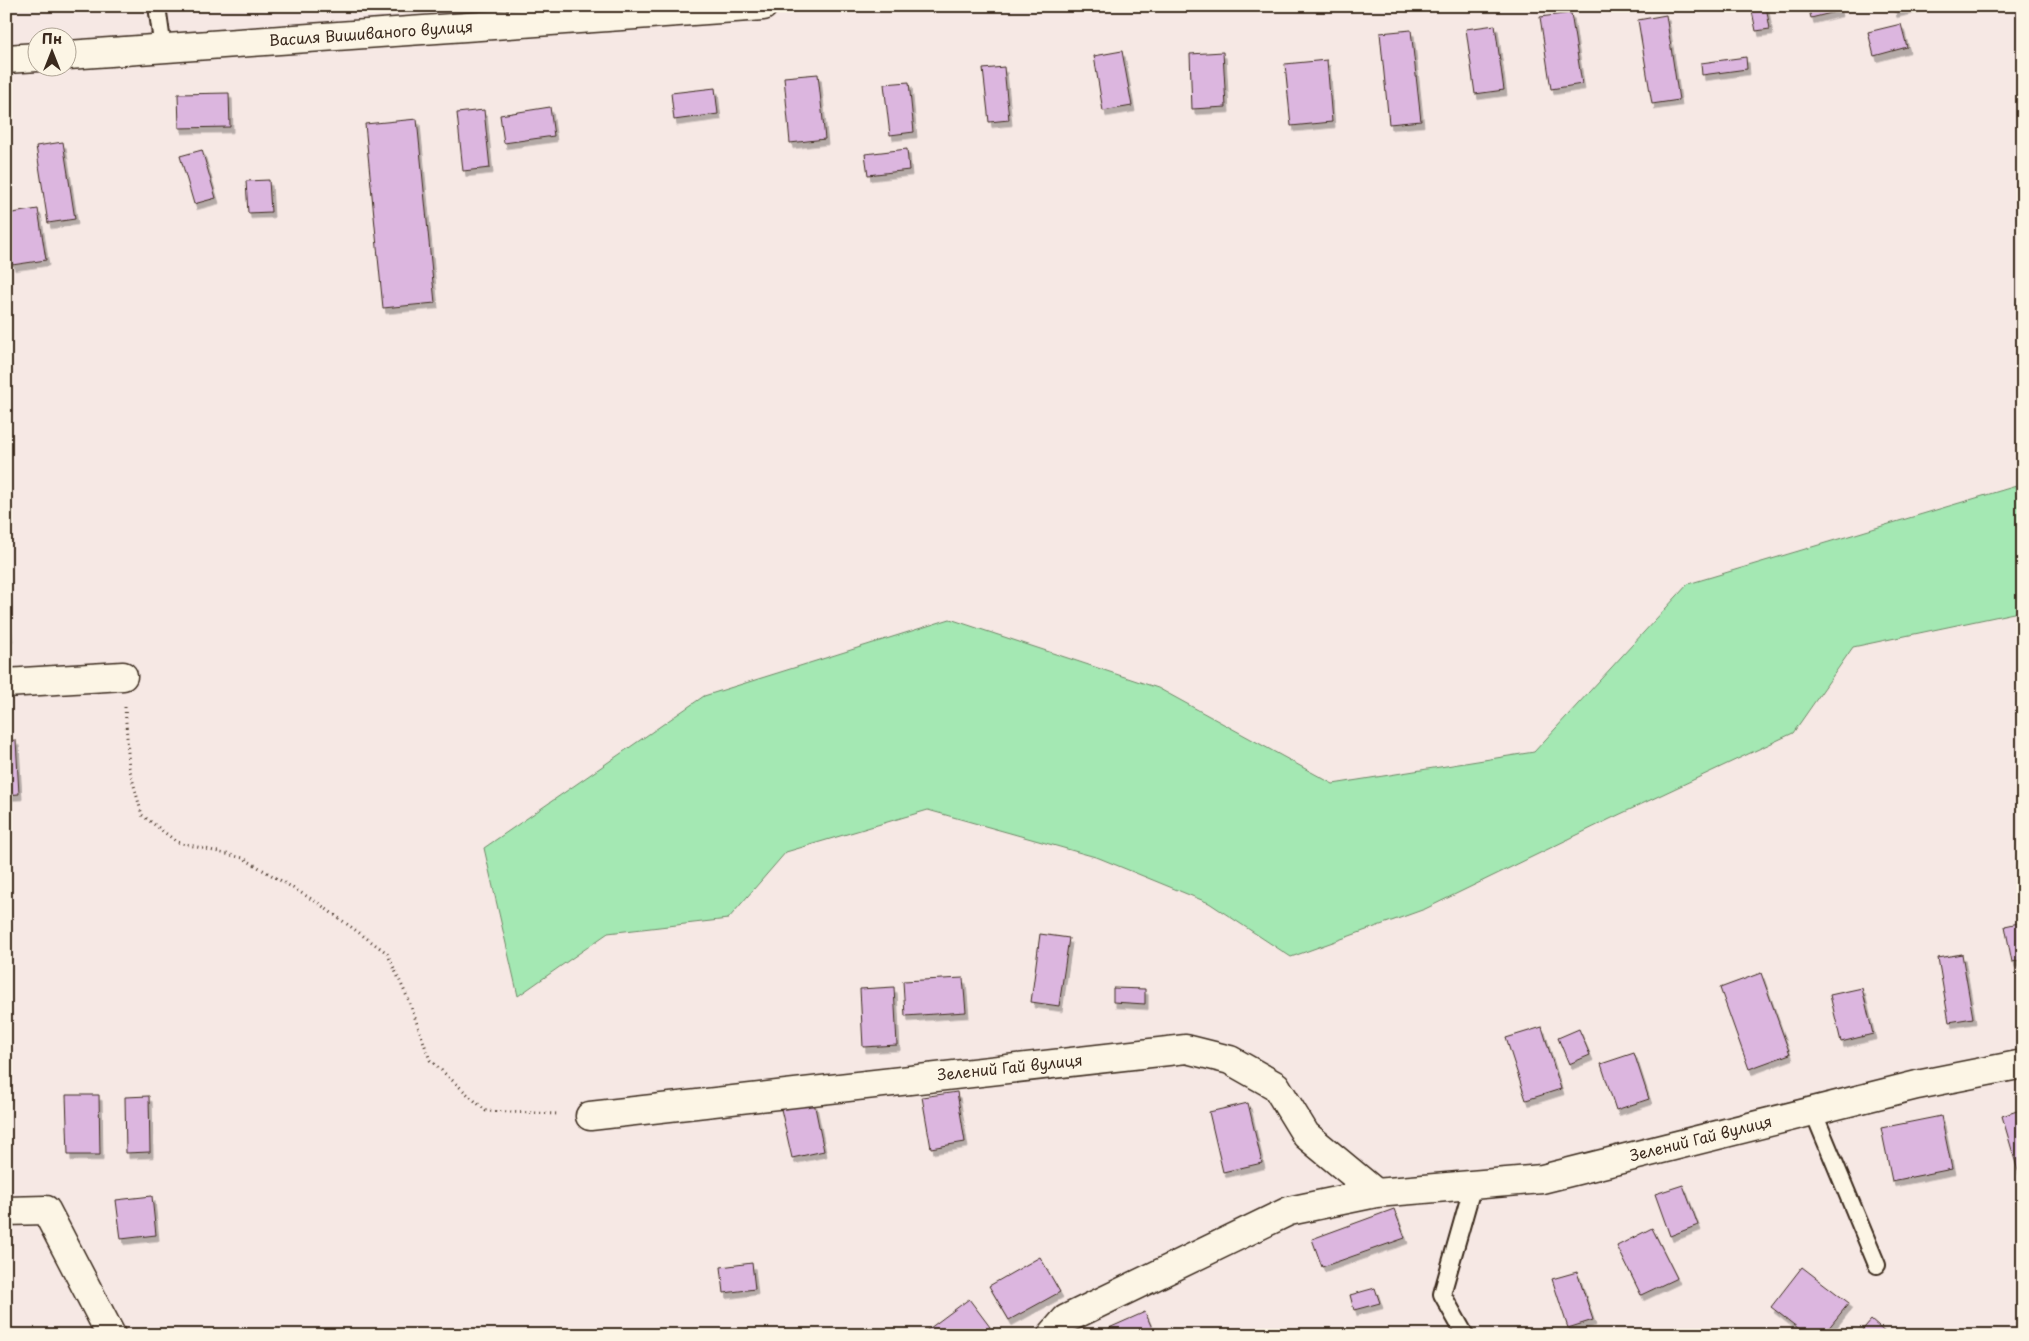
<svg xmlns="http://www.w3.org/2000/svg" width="2029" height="1341" font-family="'Playpen Sans',sans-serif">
	<defs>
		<filter id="shadow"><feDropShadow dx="3" dy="5.5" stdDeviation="0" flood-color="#0004"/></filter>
	</defs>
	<rect width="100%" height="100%" fill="#f6e8e4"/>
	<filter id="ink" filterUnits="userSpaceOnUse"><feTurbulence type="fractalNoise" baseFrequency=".02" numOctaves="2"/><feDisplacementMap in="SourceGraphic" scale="10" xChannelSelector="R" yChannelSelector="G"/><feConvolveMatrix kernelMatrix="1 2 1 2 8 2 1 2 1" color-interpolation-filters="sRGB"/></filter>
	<g filter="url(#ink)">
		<!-- green -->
		<path fill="#a4e8b3" stroke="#708968" d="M 2023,484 L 2023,611 L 1853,647 L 1793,733 L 1612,818 L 1425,909 L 1291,957 L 1209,903 L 1099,858 L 928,810 L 786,852 L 728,919 L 608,933 L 518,996 L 484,848 L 704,696 L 950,619 L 1158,688 L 1333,784 L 1534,752 L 1688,584 Z"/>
		<!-- building -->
		<path fill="#dcb6df" stroke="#3b2a1e" filter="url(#shadow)" d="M 1751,6 L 1766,6 L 1770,29 L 1756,31 Z
			M 1808,6 L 1838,6 L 1839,11 L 1811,18 Z
			M 1893,6 L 1918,6 L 1894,12 Z
			M 1571,13 L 1582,84 L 1551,89 L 1540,17 Z
			M 1666,15 L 1679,100 L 1652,104 L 1638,20 Z
			M 1901,24 L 1907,47 L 1874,56 L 1868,32 Z
			M 1495,25 L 1504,90 L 1475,94 L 1466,29 Z
			M 1411,30 L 1421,121 L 1389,124 L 1380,33 Z
			M 1122,51 L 1132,106 L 1103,111 L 1094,56 Z
			M 1223,52 L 1226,107 L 1192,109 L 1190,54 Z
			M 1746,57 L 1747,69 L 1702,75 L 1701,63 Z
			M 1327,60 L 1332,122 L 1291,126 L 1285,64 Z
			M 1004,67 L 1009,120 L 989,122 L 983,69 Z
			M 818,74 L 825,139 L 790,143 L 784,77 Z
			M 909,82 L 914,132 L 890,135 L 884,84 Z
			M 715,88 L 718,114 L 674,120 L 671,93 Z
			M 229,93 L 230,127 L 179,128 L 178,94 Z
			M 550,107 L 554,136 L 504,143 L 500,115 Z
			M 484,110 L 490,168 L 463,171 L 457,113 Z
			M 417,119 L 435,303 L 383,308 L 365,124 Z
			M 63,142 L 75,219 L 48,223 L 36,146 Z
			M 907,149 L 909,170 L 868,175 L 865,154 Z
			M 202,150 L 216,198 L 194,204 L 180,156 Z
			M 269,180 L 271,212 L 248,213 L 246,181 Z
			M 38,209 L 46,260 L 12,265 L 6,214 Z
			M 6,606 L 10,636 L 6,636 Z
			M 16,740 L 19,794 L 6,795 L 6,741 Z
			M 2023,922 L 2023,960 L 2012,962 L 2005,926 Z
			M 1040,934 L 1069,938 L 1059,1006 L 1031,1002 Z
			M 1962,954 L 1973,1018 L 1949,1022 L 1938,958 Z
			M 1761,973 L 1790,1054 L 1749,1069 L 1720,988 Z
			M 963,978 L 966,1012 L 905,1016 L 903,981 Z
			M 894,987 L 897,1045 L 863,1047 L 860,989 Z
			M 1113,988 L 1145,989 L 1145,1004 L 1113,1002 Z
			M 1862,988 L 1873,1034 L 1841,1042 L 1830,995 Z
			M 1542,1027 L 1561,1089 L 1526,1100 L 1506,1038 Z
			M 1579,1029 L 1590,1055 L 1569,1064 L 1558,1038 Z
			M 1634,1053 L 1649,1099 L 1616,1110 L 1601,1064 Z
			M 957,1092 L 965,1142 L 931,1148 L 922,1097 Z
			M 66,1095 L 99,1095 L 100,1155 L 68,1155 Z
			M 149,1096 L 150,1152 L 126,1153 L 125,1097 Z
			M 814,1102 L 824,1151 L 792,1158 L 781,1109 Z
			M 1248,1103 L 1262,1163 L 1223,1172 L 1209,1112 Z
			M 2023,1109 L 2023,1180 L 2021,1181 L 2002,1116 Z
			M 1941,1116 L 1952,1169 L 1892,1181 L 1881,1128 Z
			M 1683,1185 L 1698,1225 L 1670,1236 L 1655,1194 Z
			M 152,1196 L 156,1235 L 121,1239 L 116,1200 Z
			M 1394,1209 L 1405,1238 L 1322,1267 L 1312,1239 Z
			M 1652,1228 L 1677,1278 L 1641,1295 L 1617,1246 Z
			M 1040,1257 L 1060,1292 L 1009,1320 L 989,1286 Z
			M 752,1263 L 755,1289 L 724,1293 L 721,1267 Z
			M 1802,1267 L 1849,1303 L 1823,1335 L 1807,1335 L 1771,1307 Z
			M 1577,1272 L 1593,1320 L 1568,1328 L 1552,1279 Z
			M 1375,1288 L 1380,1303 L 1354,1310 L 1350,1295 Z
			M 969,1299 L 990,1327 L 979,1335 L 922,1334 Z
			M 1145,1312 L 1155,1335 L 1113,1335 L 1109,1328 Z
			M 1871,1320 L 1888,1335 L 1858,1335 Z"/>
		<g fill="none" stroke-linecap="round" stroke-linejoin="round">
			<defs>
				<path id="service" d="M 157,6 L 163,49
					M 1813,1111 L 1877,1265
					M 1465,1335 L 1442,1294 L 1473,1185"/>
				<path id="minor" d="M 68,55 L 763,6
					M 6,59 L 38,57
					M 6,683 L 123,676
					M 590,1116 L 1186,1049 L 1230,1060 L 1276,1086 L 1306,1135 L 1376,1193
					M 6,1211 L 46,1210 L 111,1335
					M 1052,1335 L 1066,1319 L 1289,1211 L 1376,1193 L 1542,1179 L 1917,1085 L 2023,1064"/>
			</defs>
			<!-- service casing -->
			<use href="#service" stroke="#3b2a1e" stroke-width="20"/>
			<!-- minor casing -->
			<use href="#minor" stroke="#3b2a1e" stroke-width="31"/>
			<!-- path -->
			<path stroke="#3b2a1e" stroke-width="3" stroke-dasharray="1 4" stroke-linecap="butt" d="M 125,707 L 129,767 L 142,815 L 177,842 L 243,858 L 318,903 L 387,953 L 409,1001 L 430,1060 L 486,1111 L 559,1114"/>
			<!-- service -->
			<use href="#service" stroke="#fcf5e5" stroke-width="16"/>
			<!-- minor -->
			<use href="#minor" stroke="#fcf5e5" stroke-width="28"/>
		</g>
	</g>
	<g text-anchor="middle" stroke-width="4" stroke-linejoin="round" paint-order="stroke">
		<!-- street labels -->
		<g font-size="15" fill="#3b2a1e" stroke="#fcf5e5">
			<text transform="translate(371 34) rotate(-4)" y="5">Василя Вишиваного вулиця</text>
			<text transform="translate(1010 1068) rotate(-6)" y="5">Зелений Гай вулиця</text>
			<text transform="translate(1701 1139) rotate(-14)" y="5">Зелений Гай вулиця</text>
		</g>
	</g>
	<!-- margin -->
	<rect width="2029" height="1341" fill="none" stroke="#fcf5e5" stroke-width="25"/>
	<rect x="12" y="12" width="2004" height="1316" fill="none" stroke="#3b2a1e" stroke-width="2" filter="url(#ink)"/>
	<!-- north arrow -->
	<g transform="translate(52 52)"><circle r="24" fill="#fcf5e5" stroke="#afa495"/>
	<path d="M0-4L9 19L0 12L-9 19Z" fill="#3b2a1e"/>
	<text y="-8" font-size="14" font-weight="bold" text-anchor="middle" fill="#3b2a1e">Пн</text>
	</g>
</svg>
